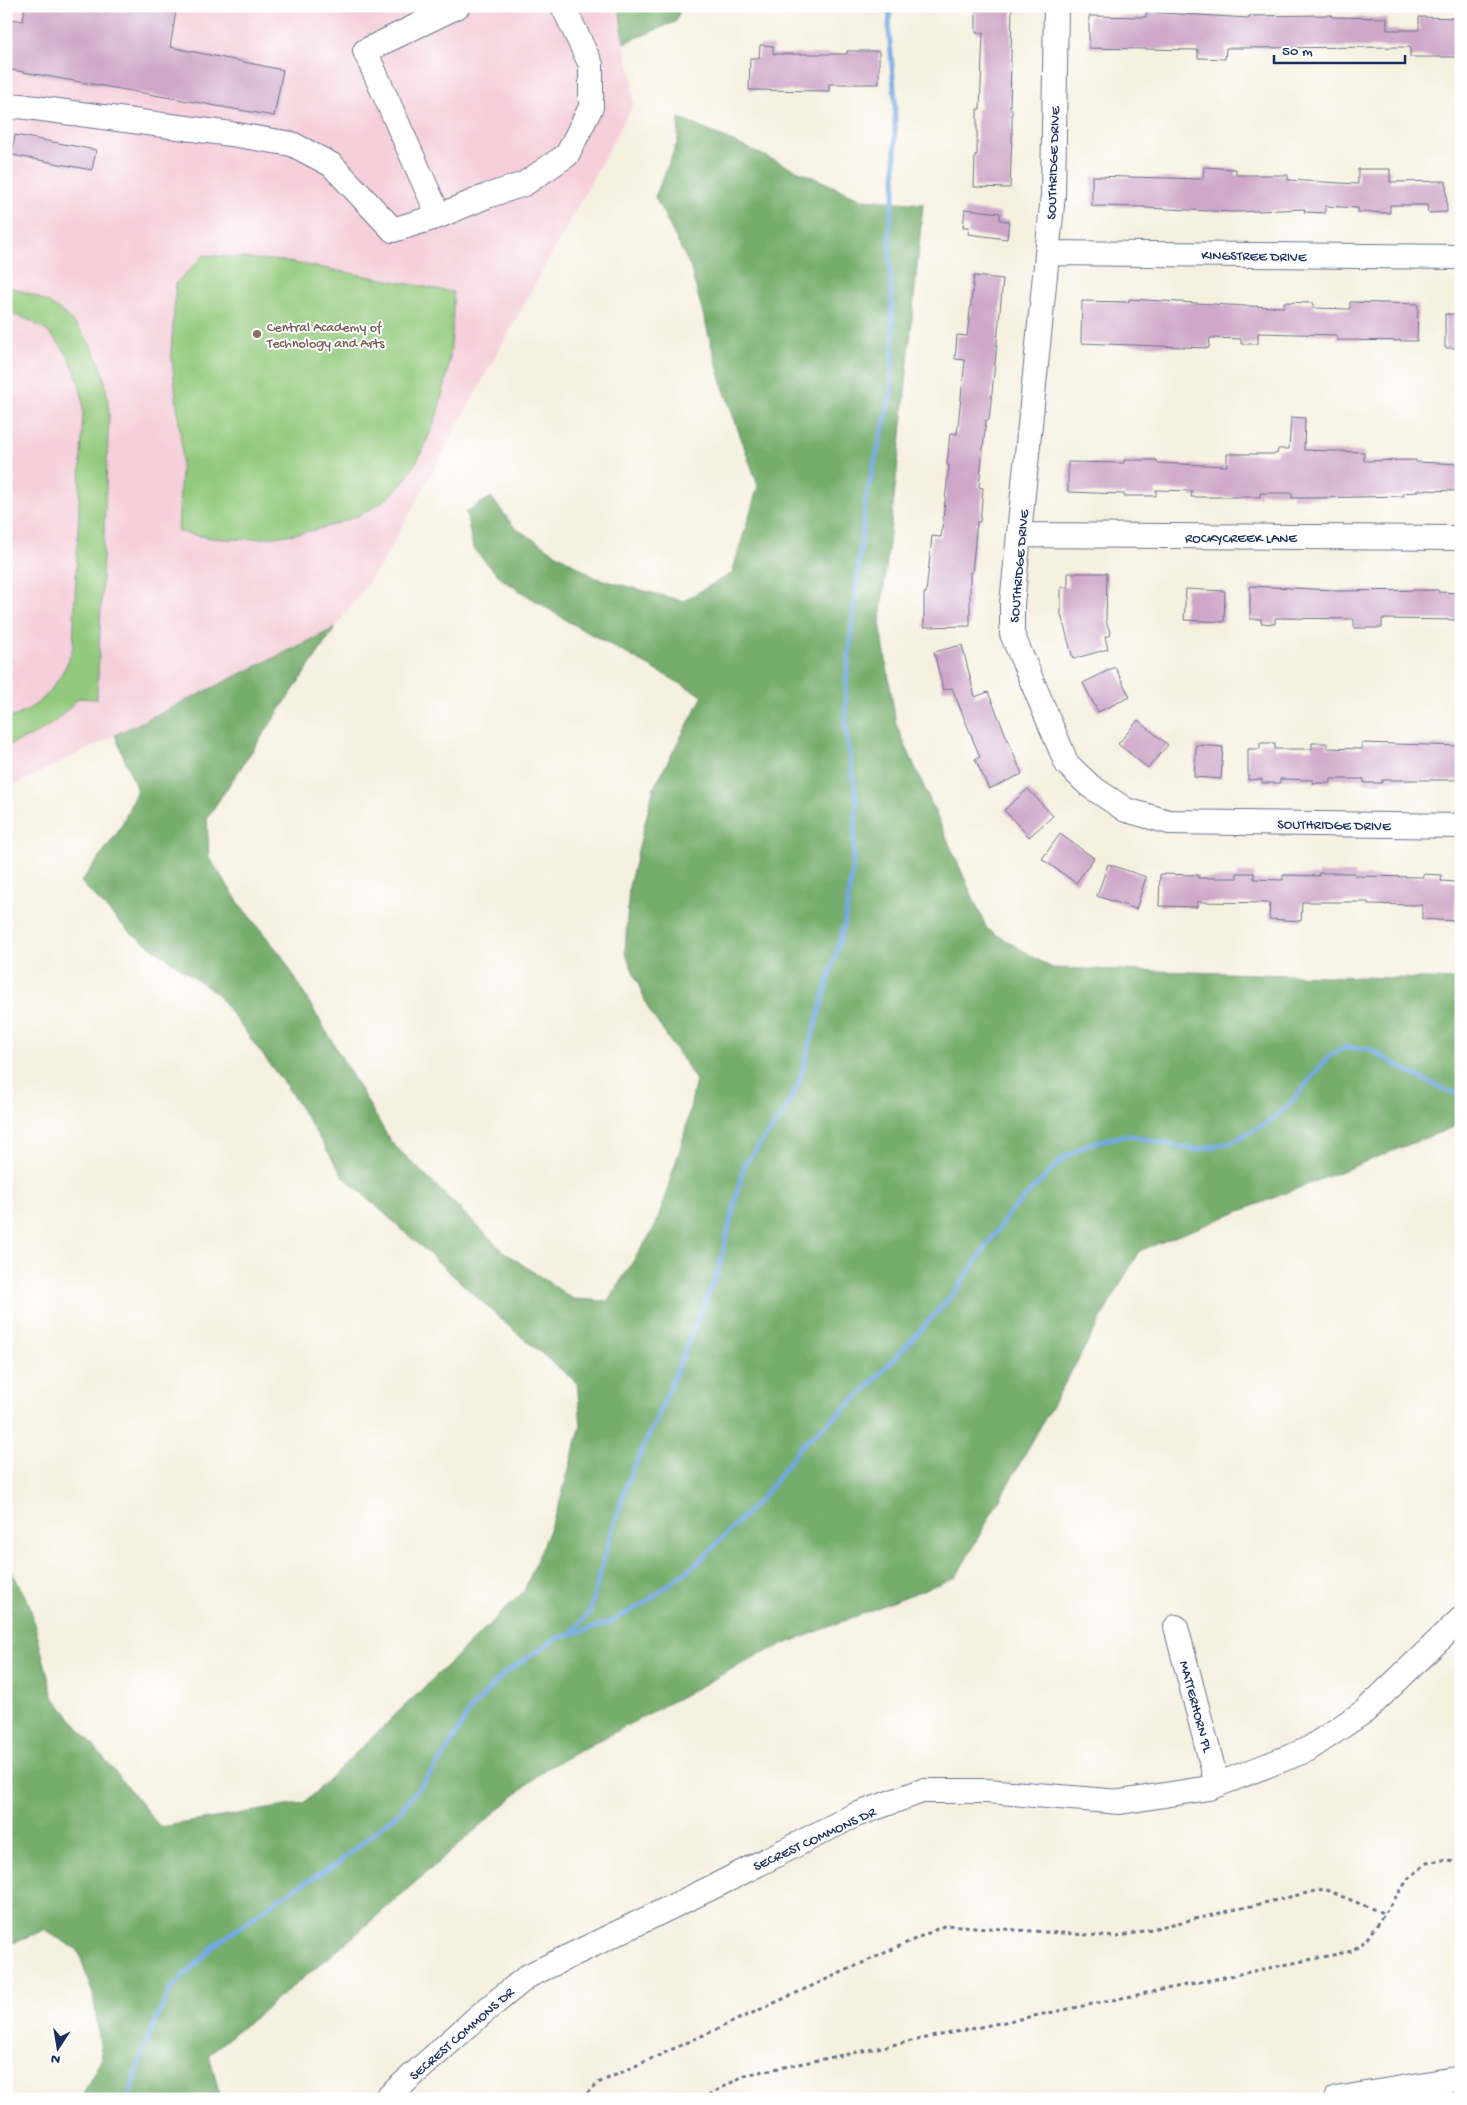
<svg xmlns="http://www.w3.org/2000/svg" width="1467" height="2105" font-family="'Gochi Hand',sans-serif">
	<rect width="100%" height="100%" fill="#fff"/>
	<filter id="ink" filterUnits="userSpaceOnUse"><feTurbulence type="fractalNoise" baseFrequency=".02" numOctaves="2"/><feDisplacementMap in="SourceGraphic" scale="10" xChannelSelector="R" yChannelSelector="G"/><feConvolveMatrix kernelMatrix="1 2 1 2 8 2 1 2 1" color-interpolation-filters="sRGB"/></filter>
	<filter id="wash" filterUnits="userSpaceOnUse"><feTurbulence type="fractalNoise" baseFrequency=".0096" numOctaves="4" result="noise"/><feDisplacementMap in="SourceGraphic" scale="20" xChannelSelector="R" yChannelSelector="G"/><feGaussianBlur stdDeviation="1.12" result="paint"/><feColorMatrix in="noise" values="0 0 0 0 0 0 0 0 0 0 0 0 0 0 0 0 0 1.4 0 .05"/><feComposite in="paint" operator="in"/></filter>
	<g filter="url(#wash)">
		<rect width="100%" height="100%" fill="#f6f0df"/>
		<!-- built -->
		<path fill="#f5cfda" d="M 6,6 L 619,6 L 624,44 L 633,81 L 633,105 L 383,562 L 335,628 L 6,789 Z"/>
		<!-- green -->
		<path fill="#93c97c" stroke="#577c6d" d="M 204,255 L 284,261 L 453,292 C 454,349 447,399 422,451 C 416,463 409,476 400,486 C 366,527 277,541 227,539 C 211,539 194,534 178,532 L 182,449 L 171,352 L 176,283 Z
			M 6,287 C 53,295 92,330 104,377 C 107,389 108,403 109,415 L 97,699 L 78,698 C 60,721 35,738 6,745 L 6,719 C 41,710 63,680 73,647 L 83,410 C 82,364 53,321 6,313 Z"/>
		<!-- forest -->
		<path fill="#76ad6c" stroke="#486e65" d="M 619,6 L 682,6 L 675,22 L 624,43 Z
			M 679,118 L 862,199 L 923,204 L 901,436 L 880,622 L 896,724 L 987,929 L 1052,968 L 1461,980 L 1461,1124 L 1139,1251 L 956,1577 L 762,1653 L 544,1770 L 332,1955 L 209,2054 L 221,2099 L 80,2099 L 102,2058 L 93,1994 L 78,1950 L 44,1930 L 6,1946 L 6,1561 L 29,1603 L 53,1696 L 160,1827 L 304,1803 L 524,1591 L 559,1505 L 581,1425 L 577,1383 L 511,1328 L 343,1176 L 289,1090 L 217,994 L 126,929 L 81,882 L 120,829 L 137,790 L 115,735 L 335,628 L 207,818 L 209,857 L 241,906 L 282,956 L 391,1142 L 504,1252 L 573,1299 L 608,1301 L 656,1225 L 684,1136 L 696,1080 L 649,1010 L 625,952 L 629,886 L 654,787 L 703,696 L 569,622 L 503,580 L 473,549 L 466,512 L 491,497 L 515,528 L 596,578 L 683,601 L 732,573 L 758,486 L 723,387 L 690,266 L 655,197 L 678,141 Z"/>
		<g fill="none" stroke-linecap="round" stroke-linejoin="round">
			<!-- stream -->
			<path stroke="#73a8e0" stroke-width="5" d="M 569,1635 L 590,1612 L 604,1557 L 627,1483 L 661,1409 L 719,1268 L 744,1165 L 785,1112 L 799,1082 L 844,926 L 852,873 L 857,801 L 846,730 L 846,683 L 866,498 L 891,395 L 893,342 L 889,232 L 895,189 L 895,99 L 889,31 L 890,6
				M 128,2099 L 146,2042 L 170,1990 L 214,1946 L 284,1895 L 338,1863 L 399,1812 L 442,1759 L 470,1710 L 504,1674 L 555,1639 L 608,1623 L 643,1604 L 699,1562 L 766,1493 L 800,1447 L 862,1393 L 917,1334 L 958,1288 L 1010,1212 L 1064,1158 L 1088,1144 L 1126,1135 L 1196,1150 L 1229,1143 L 1267,1123 L 1289,1105 L 1329,1056 L 1345,1047 L 1369,1049 L 1410,1073 L 1450,1092 L 1461,1094"/>
		</g>
		<g id="blocks">
			<!-- building -->
			<path fill="#cfa7c9" d="M 25,6 L 177,6 L 170,47 L 283,70 L 274,116 L 6,69 L 6,18 L 23,21 Z
				M 976,6 L 1012,6 L 1010,109 L 1012,109 L 1012,135 L 1010,188 L 974,187 L 975,155 L 977,155 L 977,109 L 980,109 L 983,33 L 976,33 Z
				M 1146,12 L 1249,18 L 1249,16 L 1332,15 L 1332,17 L 1387,18 L 1387,30 L 1419,30 L 1419,17 L 1461,18 L 1461,57 L 1410,57 L 1410,47 L 1226,48 L 1225,59 L 1198,58 L 1198,50 L 1089,48 L 1089,16 L 1146,17 Z
				M 760,45 L 773,46 L 773,54 L 847,54 L 847,51 L 879,51 L 879,84 L 829,84 L 829,91 L 749,90 L 750,58 L 759,58 Z
				M 15,135 L 96,150 L 92,170 L 12,155 Z
				M 1204,167 L 1236,169 L 1236,175 L 1288,175 L 1288,180 L 1358,184 L 1358,169 L 1390,169 L 1390,182 L 1446,181 L 1447,212 L 1428,213 L 1427,205 L 1390,205 L 1390,213 L 1358,212 L 1358,208 L 1325,206 L 1325,213 L 1304,212 L 1305,209 L 1233,212 L 1145,208 L 1145,207 L 1092,206 L 1092,176 L 1203,179 Z
				M 965,209 L 1000,213 L 1000,220 L 1009,221 L 1007,239 L 968,234 L 969,227 L 963,227 Z
				M 974,276 L 1003,279 L 995,364 L 989,420 L 986,420 L 979,487 L 983,488 L 980,522 L 977,522 L 972,573 L 970,572 L 970,626 L 924,627 L 924,593 L 926,593 L 932,536 L 941,537 L 949,465 L 947,465 L 950,433 L 957,434 L 965,360 L 955,359 L 957,335 L 967,336 Z
				M 1129,299 L 1246,306 L 1284,307 L 1284,302 L 1313,303 L 1313,308 L 1350,309 L 1350,302 L 1418,304 L 1417,341 L 1337,340 L 1337,335 L 1258,333 L 1258,344 L 1241,344 L 1241,339 L 1210,338 L 1209,348 L 1081,343 L 1082,301 L 1129,302 Z
				M 1445,314 L 1461,314 L 1461,348 L 1445,348 Z
				M 1291,417 L 1305,418 L 1304,450 L 1364,452 L 1364,461 L 1416,460 L 1416,462 L 1461,464 L 1461,491 L 1417,490 L 1417,492 L 1403,493 L 1404,496 L 1313,498 L 1292,498 L 1292,493 L 1260,493 L 1260,497 L 1191,497 L 1192,491 L 1156,490 L 1156,496 L 1124,496 L 1124,494 L 1068,492 L 1068,462 L 1124,463 L 1124,460 L 1157,460 L 1157,463 L 1227,466 L 1227,454 L 1277,454 L 1278,449 L 1289,449 Z
				M 1068,573 L 1107,573 L 1106,621 L 1111,635 L 1105,637 L 1108,649 L 1073,659 L 1061,614 L 1061,587 L 1068,587 Z
				M 1250,586 L 1334,590 L 1334,591 L 1438,590 L 1438,592 L 1461,593 L 1461,620 L 1382,619 L 1382,628 L 1354,628 L 1354,619 L 1275,618 L 1275,624 L 1261,623 L 1261,619 L 1250,619 Z
				M 1186,589 L 1225,591 L 1224,622 L 1184,620 Z
				M 962,645 L 975,697 L 988,692 L 1022,774 L 989,789 L 975,759 L 980,757 L 952,688 L 943,690 L 934,652 Z
				M 1115,667 L 1130,697 L 1098,712 L 1083,683 Z
				M 1138,720 L 1168,745 L 1148,768 L 1118,744 Z
				M 1260,743 L 1275,743 L 1275,749 L 1312,749 L 1312,743 L 1327,743 L 1327,748 L 1362,749 L 1362,743 L 1461,746 L 1461,780 L 1382,780 L 1382,783 L 1364,783 L 1364,779 L 1331,779 L 1331,783 L 1313,783 L 1313,780 L 1280,779 L 1280,783 L 1262,783 L 1262,779 L 1248,780 L 1248,749 L 1260,749 Z
				M 1196,745 L 1223,747 L 1221,779 L 1194,777 Z
				M 1028,789 L 1053,816 L 1029,837 L 1004,810 Z
				M 1060,834 L 1094,858 L 1076,883 L 1042,859 Z
				M 1108,864 L 1146,877 L 1136,909 L 1097,896 Z
				M 1237,873 L 1254,873 L 1254,879 L 1283,880 L 1283,875 L 1319,876 L 1319,873 L 1355,873 L 1355,876 L 1423,877 L 1423,874 L 1442,875 L 1441,881 L 1456,882 L 1455,921 L 1422,919 L 1422,905 L 1368,904 L 1368,902 L 1302,902 L 1301,921 L 1269,919 L 1270,903 L 1197,902 L 1197,907 L 1159,906 L 1160,874 L 1198,875 L 1198,878 L 1237,878 Z"/>
		</g>
	</g>
	<g filter="url(#ink)">
		<use href="#blocks" fill-opacity="0" stroke="#68738b" stroke-width="1"/>
		<g fill="none" stroke-linecap="round" stroke-linejoin="round">
			<defs>
				<path id="minor" d="M 458,6 L 365,51 L 439,216 L 487,196 L 524,184 L 567,155 L 591,107 L 591,65 L 563,6
					M 1056,6 L 1053,195 L 1012,604 L 1012,634 L 1067,764 L 1090,786 L 1126,810 L 1169,822 L 1461,826
					M 6,108 L 20,106 L 231,134 L 292,144 L 332,165 L 393,230 L 439,216
					M 1047,253 L 1461,257
					M 1020,535 L 1461,538
					M 1176,1627 L 1217,1784
					M 386,2099 L 480,2015 L 528,1976 L 719,1884 L 853,1816 L 922,1791 L 987,1791 L 1120,1802 L 1209,1788 L 1307,1750 L 1365,1711 L 1461,1619
					M 1336,2099 L 1461,2078"/>
			</defs>
			<!-- minor casing -->
			<use href="#minor" stroke="#68738b" stroke-width="26"/>
			<!-- path -->
			<path stroke="#68738b" stroke-width="3" stroke-dasharray="4 4" stroke-linecap="butt" d="M 581,2099 L 598,2083 L 946,1925 L 1117,1937 L 1324,1889 L 1385,1914
				M 702,2099 L 745,2075 L 1352,1951 L 1366,1940 L 1409,1878 L 1427,1863 L 1443,1860 L 1461,1863"/>
			<!-- minor -->
			<use href="#minor" stroke="#fff" stroke-width="24"/>
		</g>
	</g>
	<!-- markers -->
	<circle fill="#8d6e63" stroke="#fff" stroke-width="2" cx="257" cy="334" r="5"/>
	<g text-anchor="middle" stroke-width="4" stroke-linejoin="round" paint-order="stroke">
		<!-- street labels -->
		<g font-size="14" fill="#1b2f5e" stroke="#fff">
			<text transform="translate(1052 163) rotate(-88)" y="5">SOUTHRIDGE DRIVE</text>
			<text transform="translate(1254 255) rotate(1)" y="5">KINGSTREE DRIVE</text>
			<text x="1241" y="542">ROCKYCREEK LANE</text>
			<text transform="translate(1018 566) rotate(-85)" y="5">SOUTHRIDGE DRIVE</text>
			<text transform="translate(1334 824) rotate(1)" y="5">SOUTHRIDGE DRIVE</text>
			<text transform="translate(1197 1706) rotate(75)" y="5">MATTERHORN PL</text>
			<text transform="translate(814 1838) rotate(-25)" y="5">SECREST COMMONS DR</text>
			<text transform="translate(461 2033) rotate(-41)" y="5">SECREST COMMONS DR</text>
		</g>
		<!-- education labels -->
		<g font-size="14" fill="#785e54" stroke="#fff" text-anchor="start">
			<text x="267" y="331">Central Academy of<tspan x="267" dy="16">Technology and Arts</tspan></text>
		</g>
	</g>
	<!-- margin -->
	<rect width="1467" height="2105" fill="none" stroke="#fff" stroke-width="25"/>
	<!-- north arrow -->
	<g transform="translate(58 2048) rotate(192)" stroke="#ffffff" stroke-width="4" paint-order="stroke">
	<path d="M0-4L9 19L0 12L-9 19Z" fill="#1b2f5e"/>
	<text y="-8" font-size="14" font-weight="bold" text-anchor="middle" fill="#1b2f5e">N</text>
	</g>
	<!-- scale -->
	<path d="M1274 55v8h131v-8" fill="none" stroke="#1b2f5e" stroke-width="2.5"/>
	<text x="1282" y="55" font-size="15" fill="#1b2f5e" stroke="#ffffff" stroke-width="4" paint-order="stroke">50 m</text>
</svg>
